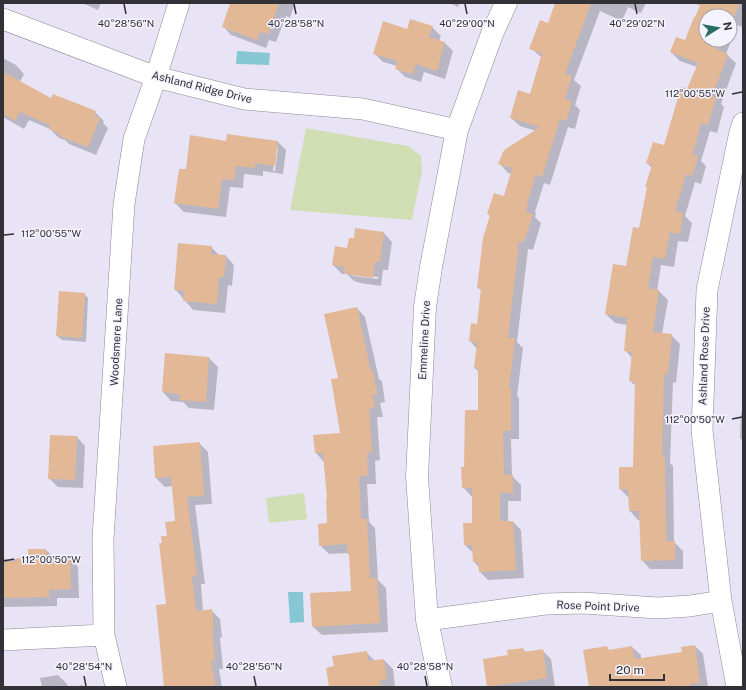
<svg xmlns="http://www.w3.org/2000/svg" width="746" height="690" font-family="'Public Sans',sans-serif">
	<rect width="100%" height="100%" fill="#e8e4f5"/>
	<!-- green -->
	<path fill="#d1ddb2" d="M 306,128 L 408,146 L 421,156 L 422,171 L 412,220 L 290,210 Z
		M 304,493 L 307,519 L 269,523 L 266,498 Z"/>
	<!-- water -->
	<path fill="#87c6d3" d="M 237,51 L 270,53 L 269,65 L 236,64 Z
		M 288,592 L 303,592 L 304,622 L 290,623 Z"/>
	<!-- shadow -->
	<path fill="#0003" fill-rule="evenodd" d="M 82,3 L 101,3 L 98,10 Z
		M 231,3 L 295,3 L 290,18 L 286,16 L 276,42 L 269,40 L 266,48 L 231,35 L 223,26 Z
		M 449,3 L 460,3 L 458,7 Z
		M 569,3 L 646,3 L 641,13 L 628,7 L 622,21 L 600,11 L 574,80 L 581,86 L 575,105 L 580,110 L 575,129 L 568,127 L 550,185 L 544,183 L 535,212 L 536,213 L 535,217 L 541,223 L 533,250 L 528,249 L 517,342 L 523,348 L 517,396 L 519,398 L 519,439 L 511,439 L 512,476 L 521,485 L 521,501 L 508,501 L 508,522 L 513,522 L 521,530 L 524,578 L 488,580 L 480,572 L 479,567 L 474,562 L 473,553 L 465,545 L 473,524 L 473,496 L 471,496 L 463,487 L 465,468 L 479,411 L 479,372 L 475,368 L 477,349 L 470,341 L 478,325 L 482,291 L 478,288 L 491,217 L 488,214 L 504,197 L 512,174 L 508,173 L 500,164 L 536,131 L 520,126 L 511,118 L 530,95 L 542,58 L 531,48 L 548,25 Z
		M 703,3 L 743,3 L 743,24 L 742,27 L 737,25 L 726,54 L 736,63 L 721,104 L 724,107 L 717,133 L 710,131 L 701,161 L 706,166 L 701,184 L 695,182 L 685,216 L 692,223 L 688,242 L 678,241 L 674,267 L 661,265 L 657,291 L 659,291 L 668,300 L 662,334 L 671,335 L 680,344 L 676,383 L 673,382 L 670,463 L 673,466 L 674,542 L 683,551 L 683,569 L 650,569 L 642,560 L 641,520 L 638,520 L 630,511 L 629,498 L 620,489 L 634,468 L 636,386 L 630,381 L 632,358 L 625,350 L 628,325 L 615,323 L 606,314 L 627,267 L 640,229 L 648,188 L 646,186 L 652,168 L 647,163 L 664,146 L 697,67 L 680,61 L 671,52 L 686,42 ZM 706,16 L 730,16 L 730,40 L 706,40 Z
		M 432,27 L 441,36 L 439,41 L 445,43 L 453,51 L 445,79 L 424,72 L 421,82 L 405,77 L 397,69 L 397,66 L 383,62 L 374,53 L 408,30 Z
		M 3,58 L 16,65 L 24,74 L 20,82 L 52,100 L 95,112 L 104,121 L 103,123 L 108,128 L 96,155 L 69,144 L 65,140 L 59,138 L 50,129 L 29,120 L 24,129 L 3,117 Z
		M 227,142 L 278,142 L 286,150 L 283,174 L 263,171 L 263,176 L 244,174 L 243,188 L 230,187 L 226,217 L 184,212 L 175,203 L 187,170 ZM 276,148 L 278,148 L 275,171 L 273,171 Z
		M 384,233 L 392,242 L 388,270 L 383,270 L 381,286 L 360,283 L 354,281 L 347,274 L 342,274 L 333,265 L 355,240 ZM 350,274 L 378,277 L 378,279 L 353,276 Z
		M 211,247 L 220,256 L 226,256 L 234,265 L 232,286 L 228,285 L 225,313 L 193,310 L 175,289 Z
		M 84,294 L 88,298 L 86,342 L 62,340 L 57,336 Z
		M 357,308 L 365,317 L 379,379 L 382,381 L 385,402 L 380,403 L 383,417 L 377,417 L 380,460 L 375,461 L 376,484 L 367,484 L 369,522 L 375,528 L 378,580 L 386,588 L 388,632 L 322,635 L 313,627 L 352,592 L 350,556 L 348,553 L 329,554 L 320,545 L 328,524 L 328,500 L 324,462 L 316,453 L 341,434 L 339,379 Z
		M 166,355 L 209,358 L 218,367 L 214,410 L 189,408 L 183,402 L 171,401 L 163,392 Z
		M 741,412 L 743,412 L 743,441 L 740,438 Z
		M 77,437 L 85,446 L 83,488 L 58,487 L 49,478 Z
		M 199,443 L 208,452 L 212,504 L 195,505 L 205,584 L 201,584 L 203,611 L 211,610 L 220,619 L 222,637 L 220,638 L 223,669 L 219,669 L 222,687 L 166,687 L 168,605 L 163,544 L 176,522 L 173,486 L 165,487 L 156,478 Z
		M 46,550 L 55,558 L 70,558 L 78,567 L 79,598 L 57,598 L 57,606 L 3,607 L 3,559 L 29,559 Z
		M 695,646 L 703,654 L 708,687 L 590,687 L 606,647 L 610,651 L 632,647 L 641,655 L 641,659 L 683,653 Z
		M 523,649 L 526,652 L 542,650 L 551,659 L 555,687 L 488,687 L 484,660 L 509,656 Z
		M 366,652 L 375,661 L 384,660 L 393,669 L 395,687 L 330,687 L 335,667 Z
		M 58,675 L 67,684 L 68,687 L 42,687 L 40,678 Z
		M 82,685 L 84,687 L 73,687 Z"/>
	<!-- building -->
	<path fill="#e3b896" d="M 230,3 L 279,3 L 268,34 L 260,32 L 257,40 L 222,27 Z
		M 555,3 L 591,3 L 565,74 L 572,76 L 565,99 L 572,101 L 566,121 L 560,119 L 542,177 L 536,175 L 527,203 L 528,203 L 526,212 L 533,214 L 524,242 L 519,241 L 508,338 L 515,338 L 509,388 L 511,388 L 511,431 L 503,431 L 504,475 L 513,475 L 513,493 L 500,493 L 500,521 L 513,521 L 516,570 L 479,572 L 478,562 L 473,562 L 472,545 L 464,545 L 463,523 L 472,523 L 472,488 L 462,488 L 461,467 L 464,467 L 465,410 L 478,410 L 478,369 L 474,368 L 477,343 L 469,341 L 471,323 L 477,324 L 481,288 L 477,288 L 483,238 L 490,215 L 487,214 L 494,193 L 504,196 L 512,168 L 498,164 L 504,150 L 540,127 L 510,118 L 518,90 L 530,94 L 542,53 L 529,49 L 540,20 L 548,23 Z
		M 694,3 L 740,3 L 733,19 L 730,18 L 730,16 L 706,16 L 706,40 L 720,40 L 716,49 L 728,54 L 712,96 L 716,98 L 708,125 L 701,123 L 693,154 L 698,156 L 692,176 L 686,174 L 675,211 L 683,213 L 680,234 L 670,232 L 665,259 L 653,257 L 648,288 L 659,290 L 653,332 L 672,334 L 668,375 L 664,374 L 662,457 L 665,457 L 666,541 L 675,541 L 675,560 L 641,561 L 639,511 L 629,511 L 628,489 L 619,489 L 619,467 L 633,467 L 635,382 L 629,381 L 632,352 L 624,351 L 627,318 L 605,314 L 613,264 L 626,266 L 633,227 L 639,228 L 647,187 L 645,187 L 652,165 L 646,163 L 653,142 L 664,145 L 681,87 L 687,89 L 698,63 L 670,52 L 676,37 L 685,40 L 694,17 L 695,17 L 700,6 Z
		M 410,19 L 433,26 L 429,37 L 445,42 L 437,71 L 416,64 L 413,74 L 395,69 L 398,61 L 373,54 L 383,21 L 407,29 Z
		M 3,72 L 51,98 L 53,94 L 96,111 L 94,116 L 100,118 L 88,147 L 59,136 L 60,134 L 49,129 L 50,125 L 20,112 L 15,121 L 3,114 Z
		M 227,134 L 278,141 L 275,166 L 255,163 L 255,168 L 236,166 L 234,180 L 222,179 L 218,209 L 174,203 L 179,169 L 186,169 L 190,135 L 226,141 Z
		M 355,228 L 384,232 L 380,262 L 375,262 L 373,278 L 350,275 L 350,274 L 344,273 L 345,267 L 332,265 L 335,246 L 347,248 L 349,238 L 354,238 Z
		M 178,243 L 212,246 L 211,254 L 226,255 L 224,277 L 219,277 L 217,304 L 183,301 L 184,291 L 174,290 Z
		M 59,291 L 85,293 L 82,338 L 56,336 Z
		M 357,307 L 371,372 L 373,371 L 377,394 L 372,395 L 375,408 L 369,409 L 372,452 L 367,453 L 368,475 L 359,476 L 361,519 L 367,519 L 370,578 L 377,578 L 380,623 L 312,627 L 310,593 L 351,591 L 349,554 L 347,554 L 347,544 L 319,546 L 318,524 L 327,523 L 326,499 L 327,499 L 323,453 L 315,453 L 313,435 L 340,433 L 331,379 L 338,378 L 324,314 Z
		M 165,353 L 209,357 L 206,402 L 179,400 L 180,394 L 162,392 Z
		M 50,435 L 77,436 L 75,480 L 48,479 Z
		M 200,442 L 204,496 L 187,497 L 197,575 L 192,576 L 196,611 L 212,609 L 214,629 L 212,629 L 215,660 L 211,661 L 216,687 L 164,687 L 156,605 L 166,604 L 159,543 L 162,543 L 161,536 L 167,536 L 165,522 L 175,521 L 171,477 L 155,478 L 153,446 Z
		M 28,549 L 46,549 L 47,557 L 70,557 L 71,589 L 49,590 L 49,597 L 3,598 L 3,562 L 17,561 L 17,558 L 28,558 Z
		M 695,645 L 700,683 L 690,684 L 690,687 L 589,687 L 583,650 L 607,646 L 608,650 L 632,646 L 635,659 L 682,652 L 681,647 Z
		M 523,648 L 524,652 L 543,649 L 547,678 L 487,687 L 483,659 L 508,655 L 507,650 Z
		M 367,651 L 368,661 L 384,659 L 387,679 L 380,680 L 381,687 L 329,687 L 326,668 L 334,666 L 332,656 Z"/>
	<g fill="none" stroke-linecap="round" stroke-linejoin="round">
		<defs>
			<path id="minor" d="M 3,19 L 156,77 L 244,99 L 363,109 L 457,130
				M 427,620 L 546,604 L 583,603 L 658,608 L 690,606 L 721,601
				M 3,640 L 104,635
				M 116,687 L 104,635 L 103,539 L 124,204 L 134,139 L 156,77 L 179,3
				M 737,687 L 721,601 L 702,430 L 707,290 L 740,132 L 743,123"/>
			<path id="tertiary" d="M 441,687 L 427,620 L 417,477 L 425,307 L 431,267 L 457,130 L 492,34 L 506,3"/>
		</defs>
		<!-- minor casing -->
		<use href="#minor" stroke="#8b8897" stroke-width="22"/>
		<!-- tertiary casing -->
		<use href="#tertiary" stroke="#8b8897" stroke-width="23"/>
		<!-- minor -->
		<use href="#minor" stroke="#fff" stroke-width="21"/>
		<!-- tertiary -->
		<use href="#tertiary" stroke="#fff" stroke-width="22"/>
	</g>
	<!-- ticks -->
	<path fill="none" stroke="#323137" stroke-width="1.5" d="M 124,4 L 126,14M 294,4 L 296,14M 465,4 L 467,14M 635,4 L 637,14M 732,94 L 742,92M 4,235 L 14,234M 732,419 L 742,417M 4,561 L 14,559M 84,676 L 86,686M 254,676 L 256,686M 425,676 L 427,686"/>
	<g text-anchor="middle" stroke-width="3" stroke-linejoin="round" paint-order="stroke">
		<!-- street labels -->
		<g font-size="11" fill="#323137" stroke="#f5f3fd">
			<text transform="translate(202 87) rotate(14)" y="4">Ashland Ridge Drive</text>
			<text transform="translate(424 340) rotate(-87)" y="4">Emmeline Drive</text>
			<text transform="translate(116 342) rotate(-87)" y="4">Woodsmere Lane</text>
			<text transform="translate(704 356) rotate(-88)" y="4">Ashland Rose Drive</text>
			<text transform="translate(598 606) rotate(2)" y="4">Rose Point Drive</text>
		</g>
	</g>
	<g font-size="10" text-anchor="middle" fill="#323137" stroke="#f5f3fd" stroke-width="3" stroke-linejoin="round" paint-order="stroke">
		<text x="126" y="27">40°28'56"N</text>
		<text x="296" y="27">40°28'58"N</text>
		<text x="467" y="27">40°29'00"N</text>
		<text x="637" y="27">40°29'02"N</text>
		<text x="695" y="97">112°00'55"W</text>
		<text x="51" y="237">112°00'55"W</text>
		<text x="695" y="423">112°00'50"W</text>
		<text x="51" y="563">112°00'50"W</text>
		<text x="84" y="670">40°28'54"N</text>
		<text x="254" y="670">40°28'56"N</text>
		<text x="425" y="670">40°28'58"N</text>
	</g>
	<!-- border -->
	<rect width="746" height="690" fill="none" stroke="#323137" stroke-width="8"/>
	<!-- north arrow -->
	<g transform="translate(718 28) rotate(79)"><circle r="19" fill="#f5f3fd" stroke="#a7a5ae"/>
	<path d="M0-3L7 15L0 10L-7 15Z" fill="#296e61"/>
	<text y="-6" font-size="11" font-weight="bold" text-anchor="middle" fill="#323137">N</text>
	</g>
	<!-- scale -->
	<path d="M610 674v6h54v-6" fill="none" stroke="#323137" stroke-width="2"/>
	<text x="616" y="674" font-size="12" fill="#323137" stroke="#f5f3fd" stroke-width="3" paint-order="stroke">20 m</text>
</svg>
